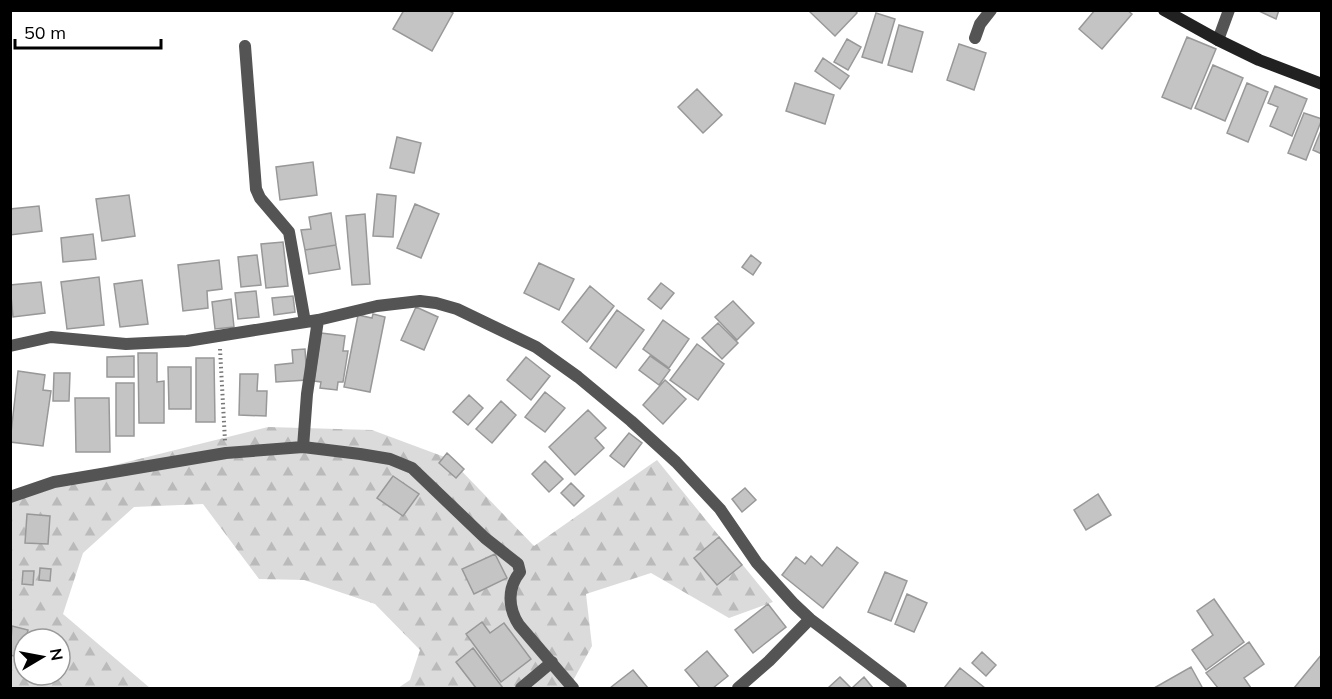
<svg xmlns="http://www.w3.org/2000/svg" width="1332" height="699" font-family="Mulish,sans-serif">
	<defs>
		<pattern id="forest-firs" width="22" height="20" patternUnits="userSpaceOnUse" patternTransform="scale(1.5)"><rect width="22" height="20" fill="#dbdbdb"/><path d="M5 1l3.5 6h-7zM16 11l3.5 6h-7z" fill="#bababa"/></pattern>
	</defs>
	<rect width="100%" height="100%" fill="#fff"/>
	<!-- forest -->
	<path fill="url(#forest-firs)" fill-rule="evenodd" d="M 268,427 L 372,430 L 450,459 L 534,546 L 657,460 L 773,602 L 729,618 L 651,573 L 586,594 L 592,646 L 569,688 L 398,688 L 410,680 L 420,650 L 375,604 L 304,580 L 259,579 L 203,504 L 134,507 L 83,553 L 63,614 L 150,688 L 11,688 L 10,491 ZM 24,639 L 60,639 L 60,675 L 24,675 Z"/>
	<!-- building -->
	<path fill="#c4c4c4" stroke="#989898" stroke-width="1.5" d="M 404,10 L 448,10 L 453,13 L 432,51 L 393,29 Z
		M 855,10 L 857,13 L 835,36 L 809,11 Z
		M 1095,10 L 1127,10 L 1132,14 L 1102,49 L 1079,29 Z
		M 1257,10 L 1279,10 L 1276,19 Z
		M 876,13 L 895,19 L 882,63 L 862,57 Z
		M 899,25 L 923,32 L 912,72 L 888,65 Z
		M 1187,37 L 1216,49 L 1191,109 L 1162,97 Z
		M 847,39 L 861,47 L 848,70 L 834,62 Z
		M 959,44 L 986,53 L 974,90 L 947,80 Z
		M 823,58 L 849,76 L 840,89 L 815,71 Z
		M 1213,65 L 1243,78 L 1225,121 L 1195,108 Z
		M 795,83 L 834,95 L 825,124 L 786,111 Z
		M 1247,83 L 1268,92 L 1248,142 L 1227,133 Z
		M 1275,86 L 1307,99 L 1292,136 L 1270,126 L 1278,107 L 1268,103 Z
		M 697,89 L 722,115 L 703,133 L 678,107 Z
		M 1304,113 L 1322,119 L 1306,160 L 1288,153 Z
		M 1322,128 L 1322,154 L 1313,150 Z
		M 397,137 L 421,143 L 414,173 L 390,168 Z
		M 313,162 L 317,195 L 280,200 L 276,167 Z
		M 377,194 L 396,196 L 393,237 L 373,236 Z
		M 129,195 L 135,236 L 102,241 L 96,199 Z
		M 415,204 L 439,214 L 421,258 L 397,248 Z
		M 39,206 L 42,231 L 10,235 L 10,209 Z
		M 331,213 L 336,245 L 305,250 L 301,230 L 311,229 L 309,217 Z
		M 365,214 L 370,284 L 352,285 L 346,216 Z
		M 93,234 L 96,259 L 63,262 L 61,238 Z
		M 283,242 L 288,286 L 266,288 L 261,244 Z
		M 336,245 L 340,269 L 309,274 L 305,250 Z
		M 257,255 L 261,285 L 241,287 L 238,257 Z
		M 751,255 L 761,263 L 753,275 L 742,267 Z
		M 219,260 L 222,289 L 207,291 L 208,308 L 183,311 L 178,265 Z
		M 539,263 L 574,279 L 559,310 L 524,293 Z
		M 99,277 L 104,325 L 67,329 L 61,282 Z
		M 142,280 L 148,324 L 120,327 L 114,284 Z
		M 41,282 L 45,313 L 13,317 L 10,285 Z
		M 661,283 L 674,293 L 661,309 L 648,299 Z
		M 590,286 L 614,306 L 587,342 L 562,322 Z
		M 256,291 L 259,317 L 238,319 L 235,293 Z
		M 293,296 L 295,312 L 274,315 L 272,298 Z
		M 231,299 L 234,327 L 215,329 L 212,302 Z
		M 733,301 L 754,323 L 737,340 L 715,317 Z
		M 416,307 L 438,317 L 424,350 L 401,340 Z
		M 617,310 L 644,330 L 616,368 L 590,348 Z
		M 373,314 L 385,317 L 370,392 L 344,387 L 358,315 L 372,318 Z
		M 663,320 L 689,339 L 669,368 L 643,349 Z
		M 718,323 L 738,343 L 722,359 L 702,338 Z
		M 321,333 L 345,336 L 343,351 L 348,351 L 343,382 L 338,382 L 337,390 L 320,388 L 321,382 L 314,381 Z
		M 697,344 L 724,364 L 698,400 L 670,380 Z
		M 305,349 L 307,380 L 276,382 L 275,365 L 293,363 L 292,350 Z
		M 138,353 L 157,353 L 157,382 L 164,381 L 164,423 L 139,423 Z
		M 134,356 L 134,377 L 107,377 L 107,357 Z
		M 650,356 L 670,370 L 659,385 L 639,370 Z
		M 526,357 L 550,376 L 531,400 L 507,380 Z
		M 196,358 L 214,358 L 215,422 L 196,422 Z
		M 168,367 L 191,367 L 191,409 L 169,409 Z
		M 18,371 L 45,375 L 43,390 L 51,391 L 43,446 L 10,442 Z
		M 54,373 L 70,373 L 69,401 L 53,401 Z
		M 240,374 L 258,374 L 257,391 L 267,391 L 266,416 L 239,415 Z
		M 665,380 L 686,399 L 663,424 L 643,405 Z
		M 116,383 L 134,383 L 134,436 L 116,436 Z
		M 545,392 L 565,408 L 545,432 L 525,417 Z
		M 469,395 L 483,408 L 468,425 L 453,412 Z
		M 75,398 L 109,398 L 110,452 L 76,452 Z
		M 501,401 L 516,415 L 492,443 L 476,429 Z
		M 588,410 L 606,428 L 595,438 L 604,448 L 575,475 L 549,447 Z
		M 629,433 L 642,443 L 624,467 L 610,456 Z
		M 447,453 L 464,469 L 456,478 L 439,463 Z
		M 545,461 L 563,479 L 549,492 L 532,474 Z
		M 393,476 L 419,494 L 403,516 L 377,498 Z
		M 571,483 L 584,496 L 574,506 L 561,493 Z
		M 745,488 L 756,500 L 742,512 L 732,499 Z
		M 1098,494 L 1111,515 L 1086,530 L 1074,510 Z
		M 27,514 L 50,516 L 48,544 L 25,543 Z
		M 719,537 L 742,565 L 717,585 L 694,558 Z
		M 837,547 L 858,563 L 823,608 L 782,575 L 796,557 L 805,564 L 811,556 L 822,566 Z
		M 495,554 L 507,578 L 474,594 L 462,569 Z
		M 40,568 L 51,569 L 50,581 L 39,580 Z
		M 23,571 L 34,571 L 33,585 L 22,584 Z
		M 885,572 L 907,581 L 891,621 L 868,612 Z
		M 907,594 L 927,603 L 914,632 L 895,624 Z
		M 1214,599 L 1244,642 L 1206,670 L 1192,650 L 1213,635 L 1197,611 Z
		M 768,604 L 786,627 L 753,653 L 735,630 Z
		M 482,622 L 490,633 L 504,623 L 531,659 L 501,682 L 466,634 Z
		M 12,626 L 28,630 L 26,639 L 24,639 L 22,658 L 10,655 Z
		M 1249,642 L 1264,664 L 1244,678 L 1251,688 L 1218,688 L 1206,673 Z
		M 473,648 L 503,688 L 476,688 L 456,662 Z
		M 707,651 L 728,676 L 713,688 L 700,688 L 685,670 Z
		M 982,652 L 996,665 L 986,676 L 972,663 Z
		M 1322,654 L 1322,688 L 1294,688 Z
		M 1191,667 L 1202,687 L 1199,688 L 1154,688 Z
		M 960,668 L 985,688 L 944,688 Z
		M 633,670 L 648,688 L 610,688 Z
		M 840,677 L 851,688 L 828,688 Z
		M 864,677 L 873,688 L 852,688 Z"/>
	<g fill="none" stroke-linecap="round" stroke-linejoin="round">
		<!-- path -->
		<path stroke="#767676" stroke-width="4" stroke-dasharray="1.5 3" stroke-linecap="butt" d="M 220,349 L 225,441"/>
		<!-- street -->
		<path stroke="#545454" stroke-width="12" d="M 975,38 L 980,24 L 991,10
			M 1218,40 L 1229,10
			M 245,46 L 256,189 L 260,198 L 289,232 L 305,322
			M 10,346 L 51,337 L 126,344 L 187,341 L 318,320 L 377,306 L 420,301 L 436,303 L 457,309 L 536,347 L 578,377 L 631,421 L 676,462 L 720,509 L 757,563 L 794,604 L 810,619 L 901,688
			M 303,447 L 307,394 L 318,320
			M 10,497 L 54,482 L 226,453 L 303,447 L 360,454 L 390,459 L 412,468 L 485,538 L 518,564 L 520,572 C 507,588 508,608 519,625 L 573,688
			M 521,688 L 552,662
			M 738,688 L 769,661 L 810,619"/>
		<!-- secondary -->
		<path stroke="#212121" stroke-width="12" d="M 1164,10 L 1218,40 L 1259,60 L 1322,84"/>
	</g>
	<!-- border -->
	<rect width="1332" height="699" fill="none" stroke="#000000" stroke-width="24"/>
	<!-- north arrow -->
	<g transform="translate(42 657) rotate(80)"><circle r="28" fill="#ffffff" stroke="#999999" stroke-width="1.5"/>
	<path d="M0-4.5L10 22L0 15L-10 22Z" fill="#000000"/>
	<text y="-9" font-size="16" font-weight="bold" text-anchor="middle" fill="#000000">N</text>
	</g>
	<!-- scale -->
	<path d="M15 39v9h146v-9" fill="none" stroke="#000000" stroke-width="3"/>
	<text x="24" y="39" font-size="18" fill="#000000" stroke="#ffffff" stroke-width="4.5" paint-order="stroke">50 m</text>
</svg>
